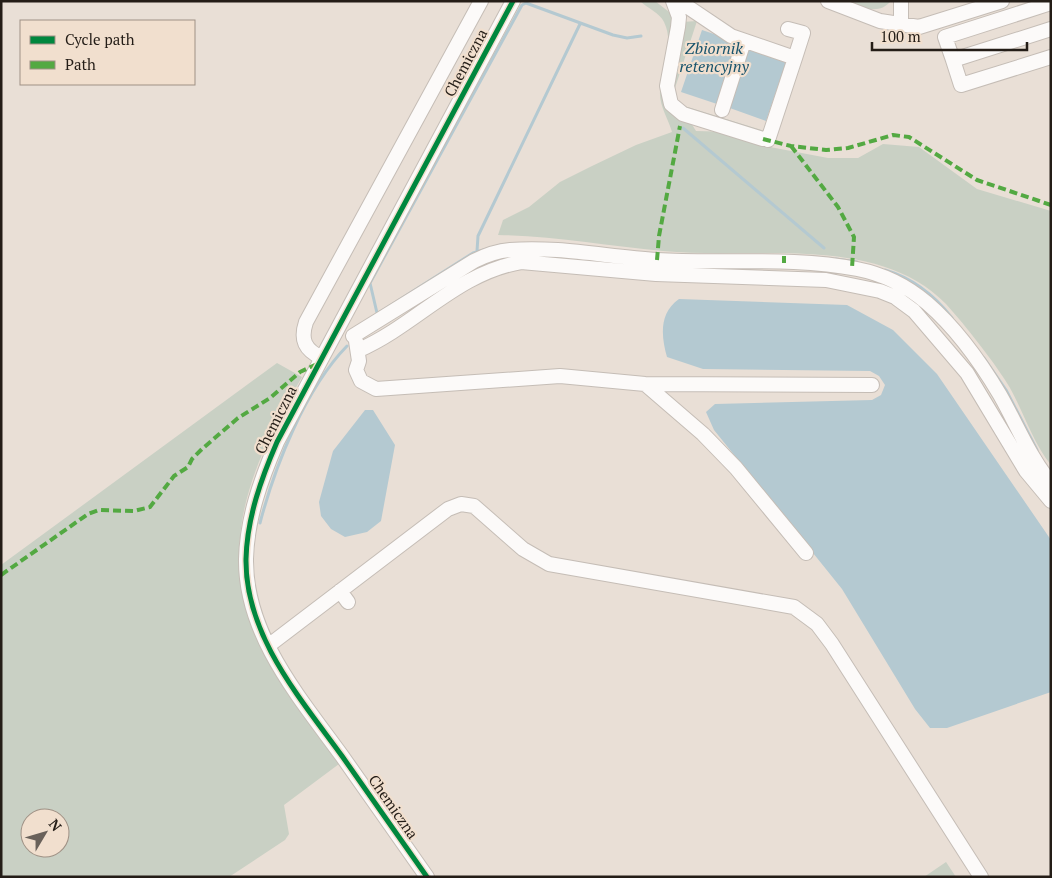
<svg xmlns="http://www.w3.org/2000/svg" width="1052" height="878" font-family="'PT Serif',serif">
	<rect width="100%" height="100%" fill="#e9dfd6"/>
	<!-- green -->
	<path fill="#c9d0c4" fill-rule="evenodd" d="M 640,1 L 655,1 L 682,22 L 697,21 L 674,91 L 678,104 L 765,131 L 763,137 L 688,118 L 696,131 L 732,132 L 760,145 L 828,158 L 858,158 L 883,144 L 919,147 L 977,189 L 1051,211 L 1051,465 C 1033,443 1024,413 1010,388 C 996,364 965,325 946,304 C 877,233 753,260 663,251 C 608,246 553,236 498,235 L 503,220 L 529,207 L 560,182 L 592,166 L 636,145 L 672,132 C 668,118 659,106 660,91 C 661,69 675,44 664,22 C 660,13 647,8 640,1 Z
		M 846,1 L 891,1 C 878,16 862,7 846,1 Z
		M 277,363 L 302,377 C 264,442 224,521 245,599 C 249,615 263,631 271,645 C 294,685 317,724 339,764 L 284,805 L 289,834 L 285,840 L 229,877 L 1,877 L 1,565 ZM 30,818 L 60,818 L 60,848 L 30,848 Z
		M 946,862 L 956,877 L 924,877 Z"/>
	<!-- water -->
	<path fill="#b4c9d1" d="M 702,30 L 741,43 L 720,105 L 681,92 Z
		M 748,45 L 787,59 L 766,121 L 727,107 Z
		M 679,299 L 847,305 L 893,330 L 937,374 L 1051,540 L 1051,692 L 947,728 L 930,728 L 915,709 L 842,589 L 714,430 L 706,412 L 715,404 L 872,400 L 881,395 L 885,385 L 879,376 L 870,371 L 703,369 L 667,357 C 661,336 659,313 679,299 Z
		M 365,410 L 373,410 L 395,445 L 381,521 L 367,532 L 345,537 L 331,529 L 321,516 L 319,502 L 333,451 Z"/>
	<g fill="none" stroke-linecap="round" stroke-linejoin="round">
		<!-- stream -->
		<path stroke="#b4c9d1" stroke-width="3" d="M 683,128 L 824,248
			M 477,251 L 478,236 L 580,24
			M 836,259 L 857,262
			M 885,270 C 912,278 935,296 952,318
			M 377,313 L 370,283 L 522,5 L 526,3 L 613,35 L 627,38 L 641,36
			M 374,316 L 473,253 L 501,245
			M 984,358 L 1006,390 L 1037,450
			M 260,523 C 275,466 305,389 347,346"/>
		<defs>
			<path id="minor" d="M 673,1 L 679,17 L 678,27 L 667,86 L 671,104 L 683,114 L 763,139
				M 679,1 L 731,36 L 795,58 L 803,33 L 788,29
				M 828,1 L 880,21 L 919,27 L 1002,1
				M 1051,3 L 945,37 L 953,60 L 1051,29
				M 901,24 L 901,1
				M 953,60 L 961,85 L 1051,57
				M 722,110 L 744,41
				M 768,140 L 795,58
				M 353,336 L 474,261 C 486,255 497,251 510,250 C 558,246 608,257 657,260 C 723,264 792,256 857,269 C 883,274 907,286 927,303 C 956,328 981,363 1000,395 C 1017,425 1029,456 1051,483
				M 356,341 L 359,361 L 356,370 L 361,381 L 376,389 L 560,376 L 645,384 L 872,385
				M 359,350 C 416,325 457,273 521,262 L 656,274 L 826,280 L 880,291 L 895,297 L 914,311 L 967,373 L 1026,471 L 1051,501
				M 322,358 C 305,350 300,340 306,322 L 481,1
				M 645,384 L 703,434 L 736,468 L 806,553
				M 340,591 L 348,602
				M 268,646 L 448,509 L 461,504 L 474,506 L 523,549 L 549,564 L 794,607 L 817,624 L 832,644 L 981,877
				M 427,877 C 399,837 370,796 342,756 C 300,698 245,635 246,559 C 247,518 261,479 277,442 L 513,1"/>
		</defs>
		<!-- minor casing -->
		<use href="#minor" stroke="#c5bdb6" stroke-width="16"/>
		<!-- minor -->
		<use href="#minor" stroke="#fcfaf9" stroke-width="14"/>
		<!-- quiet -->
		<path stroke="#53a942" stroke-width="4" stroke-dasharray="8 4" stroke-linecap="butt" d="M 763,139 L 791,146 L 826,150 L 848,148 L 893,135 L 909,137 L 977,180 L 1051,205
			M 791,146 L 838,207 L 854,237 L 852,268
			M 657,260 L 659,236 L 680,126
			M 784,263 L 784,256
			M 1,575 L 88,514 L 99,510 L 134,511 L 150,507 L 174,476 L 188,467 L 192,459 L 202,449 L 238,418 L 270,398 L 300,372 L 319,363"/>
		<defs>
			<path id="cycleway" d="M 427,877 C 399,837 370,796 342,756 C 300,698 245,635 246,559 C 247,518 261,479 277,442 L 513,1"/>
		</defs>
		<!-- cycleway casing -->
		<use href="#cycleway" stroke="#f1dfce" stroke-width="8"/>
		<!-- cycleway -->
		<use href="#cycleway" stroke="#00873e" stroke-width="5"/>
	</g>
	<g text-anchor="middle" stroke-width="4.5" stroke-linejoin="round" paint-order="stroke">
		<!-- street labels -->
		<g font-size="15" fill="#241d17" stroke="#f1dfce">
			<text transform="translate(466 63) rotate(-62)" y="5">Chemiczna</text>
			<text transform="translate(276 420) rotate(-63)" y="5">Chemiczna</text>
			<text transform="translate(393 807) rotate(55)" y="5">Chemiczna</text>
		</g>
		<!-- water labels -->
		<g font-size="16" font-style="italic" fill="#17536c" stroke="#f1dfce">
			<text x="714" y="54">Zbiornik<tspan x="714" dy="18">retencyjny</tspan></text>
		</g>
	</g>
	<!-- border -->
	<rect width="1052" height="878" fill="none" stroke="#241d17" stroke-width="5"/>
	<!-- legend -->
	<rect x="20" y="20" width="175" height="65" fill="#f1dfce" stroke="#9f9185"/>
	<rect x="30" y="36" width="25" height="8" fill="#00873e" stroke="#9f9185"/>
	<text x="65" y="45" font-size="15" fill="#241d17">Cycle path</text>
	<rect x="30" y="61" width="25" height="8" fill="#53a942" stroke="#9f9185"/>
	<text x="65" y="70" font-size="15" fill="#241d17">Path</text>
	<!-- north arrow -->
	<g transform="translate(45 833) rotate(52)"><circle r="24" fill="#f1dfce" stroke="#9f9185"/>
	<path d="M0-4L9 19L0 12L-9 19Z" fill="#69615a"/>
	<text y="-8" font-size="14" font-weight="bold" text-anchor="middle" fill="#241d17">N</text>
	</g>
	<!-- scale -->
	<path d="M872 42v8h155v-8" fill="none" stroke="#241d17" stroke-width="2.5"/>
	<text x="880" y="42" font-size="15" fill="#241d17" stroke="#f1dfce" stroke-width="4" paint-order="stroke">100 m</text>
</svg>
